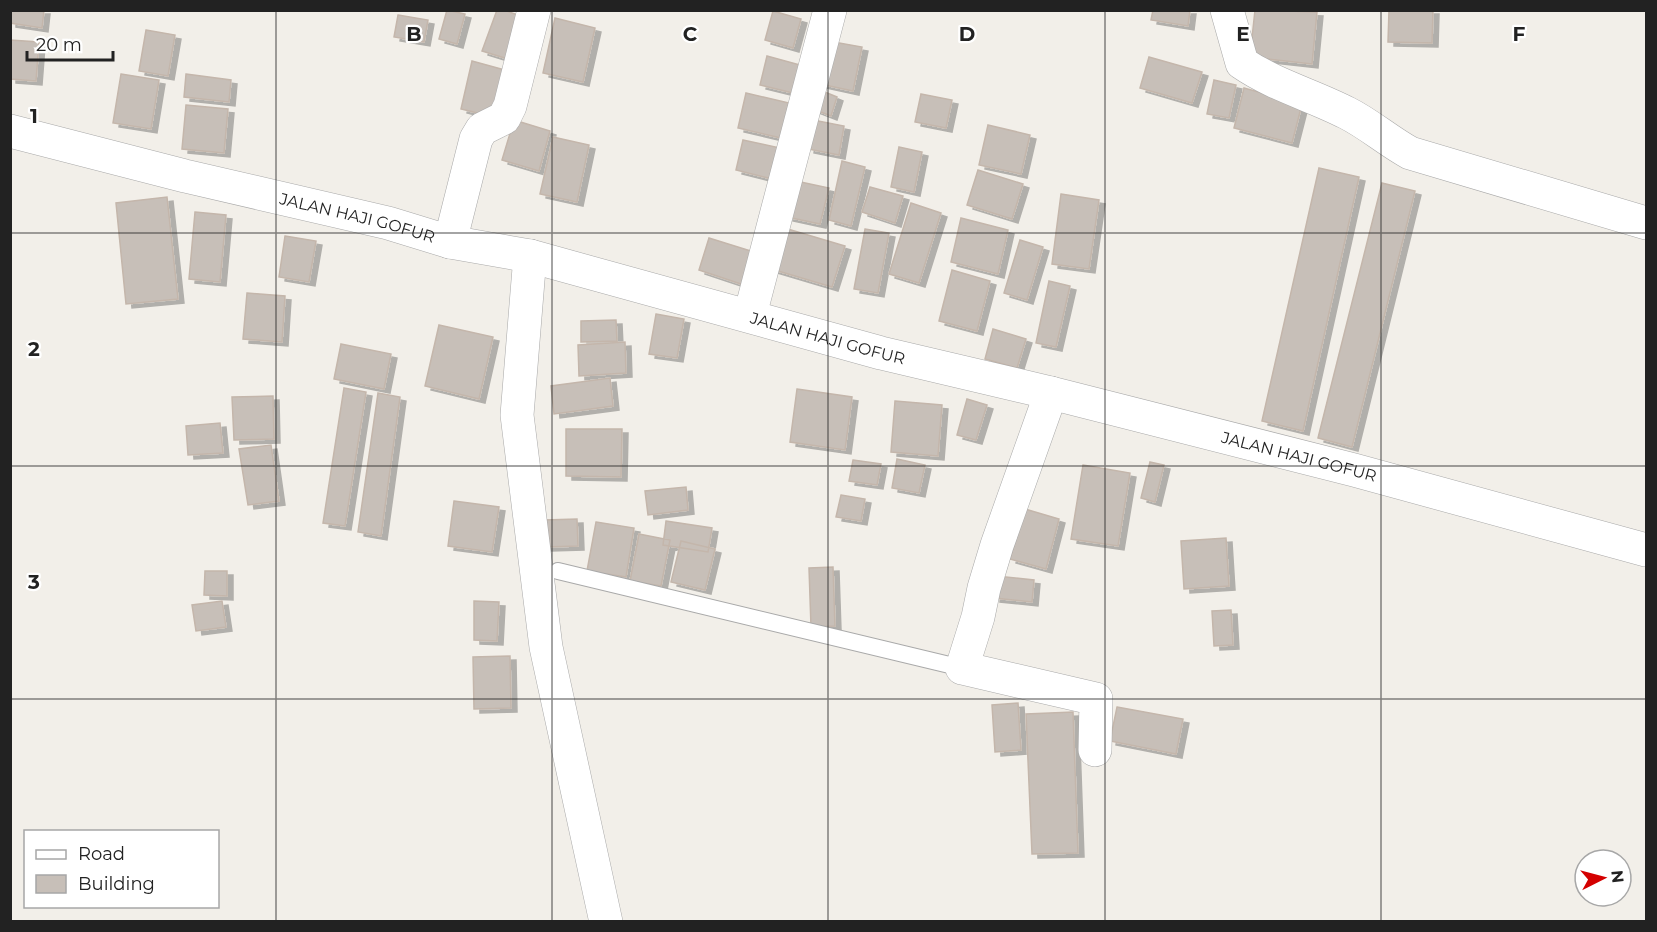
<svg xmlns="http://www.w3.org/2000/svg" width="1657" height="932" font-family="Montserrat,sans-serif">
	<defs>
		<filter id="shadow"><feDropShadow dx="6" dy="4" stdDeviation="0" flood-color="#0004"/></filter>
	</defs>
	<rect width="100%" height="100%" fill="#f2efe9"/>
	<!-- building -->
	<path fill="#c7bfb8" stroke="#c4b6ab" stroke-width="1.5" filter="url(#shadow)" d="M 10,10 L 44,10 L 42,28 L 10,23 Z
		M 447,10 L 465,14 L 457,44 L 439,39 Z
		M 497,10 L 504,10 L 523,17 L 508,59 L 482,51 Z
		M 1153,10 L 1190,10 L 1188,26 L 1151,20 Z
		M 1255,10 L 1317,12 L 1312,64 L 1250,57 Z
		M 1389,10 L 1433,10 L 1432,43 L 1388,42 Z
		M 773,11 L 801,19 L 793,48 L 765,40 Z
		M 398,15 L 428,20 L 424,42 L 394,37 Z
		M 555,18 L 595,28 L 583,82 L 543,73 Z
		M 146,30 L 175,35 L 168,76 L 139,71 Z
		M 10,40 L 39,42 L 36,81 L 10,79 Z
		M 828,41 L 862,47 L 853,91 L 820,84 Z
		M 767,56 L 800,65 L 793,93 L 760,85 Z
		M 1149,57 L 1202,72 L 1192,103 L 1140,88 Z
		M 472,61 L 505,70 L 494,117 L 461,109 Z
		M 121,74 L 159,80 L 151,129 L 113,123 Z
		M 186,74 L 231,80 L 229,102 L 184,97 Z
		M 1214,80 L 1236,85 L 1229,118 L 1207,114 Z
		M 815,88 L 837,97 L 831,116 L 808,107 Z
		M 1244,88 L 1302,104 L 1292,143 L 1234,128 Z
		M 746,93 L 789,103 L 781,138 L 738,128 Z
		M 921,94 L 952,100 L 946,128 L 915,122 Z
		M 186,105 L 228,109 L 224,153 L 182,149 Z
		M 514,120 L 550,131 L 539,171 L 502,160 Z
		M 813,120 L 844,126 L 839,155 L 808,149 Z
		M 988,125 L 1030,135 L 1021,174 L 979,165 Z
		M 553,137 L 589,145 L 577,202 L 540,194 Z
		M 743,140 L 780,148 L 772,179 L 736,170 Z
		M 899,147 L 922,152 L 914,192 L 891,187 Z
		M 842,161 L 865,167 L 851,226 L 829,220 Z
		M 1319,168 L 1359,177 L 1303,431 L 1262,421 Z
		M 978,170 L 1023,184 L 1012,219 L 967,205 Z
		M 796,181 L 829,188 L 820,224 L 787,217 Z
		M 1382,183 L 1415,191 L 1352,447 L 1318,438 Z
		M 870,187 L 903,196 L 895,223 L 862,212 Z
		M 1061,194 L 1099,200 L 1089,269 L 1052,264 Z
		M 167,197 L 178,299 L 126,304 L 116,203 Z
		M 911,203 L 941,213 L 919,283 L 889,274 Z
		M 195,212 L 226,215 L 220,282 L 189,279 Z
		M 961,218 L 1008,230 L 998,274 L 951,262 Z
		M 781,227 L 845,246 L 832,287 L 768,268 Z
		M 865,229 L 889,233 L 878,293 L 854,289 Z
		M 285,236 L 316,241 L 309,282 L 279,277 Z
		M 709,238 L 754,252 L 744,285 L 699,270 Z
		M 1020,240 L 1043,247 L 1027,300 L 1004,293 Z
		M 952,270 L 990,281 L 977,331 L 939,321 Z
		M 1049,281 L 1070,286 L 1056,347 L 1036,343 Z
		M 247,293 L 285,296 L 282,342 L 243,339 Z
		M 656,314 L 684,319 L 677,358 L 649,354 Z
		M 616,320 L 617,341 L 581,342 L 581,321 Z
		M 439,325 L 493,337 L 479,399 L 425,386 Z
		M 993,329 L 1026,339 L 1017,368 L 985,359 Z
		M 625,342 L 626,373 L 579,376 L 578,345 Z
		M 341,344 L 391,354 L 384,389 L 334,379 Z
		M 610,378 L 613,406 L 554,414 L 551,386 Z
		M 344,388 L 366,392 L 345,526 L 323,523 Z
		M 797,389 L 852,397 L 845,450 L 790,442 Z
		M 378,393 L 400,397 L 381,536 L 358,532 Z
		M 273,396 L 274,439 L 234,440 L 232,397 Z
		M 967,399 L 987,405 L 976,440 L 957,435 Z
		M 895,401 L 942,405 L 938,456 L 891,452 Z
		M 220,423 L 223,453 L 188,455 L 186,426 Z
		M 566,429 L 622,429 L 621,477 L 566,476 Z
		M 271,445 L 279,501 L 248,505 L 239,449 Z
		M 897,459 L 925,465 L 919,493 L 892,488 Z
		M 853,460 L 881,464 L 877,485 L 849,481 Z
		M 1150,462 L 1164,465 L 1155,502 L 1141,498 Z
		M 1083,465 L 1130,473 L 1118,546 L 1071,539 Z
		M 686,487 L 688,510 L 648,515 L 645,491 Z
		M 841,495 L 865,499 L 861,521 L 836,517 Z
		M 454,501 L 499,507 L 492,552 L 448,546 Z
		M 1025,509 L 1059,519 L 1046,569 L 1010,559 Z
		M 577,519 L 578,546 L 545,547 L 544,520 Z
		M 666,521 L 712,528 L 708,552 L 663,545 Z
		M 596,522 L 634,528 L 626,577 L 587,571 Z
		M 639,534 L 670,540 L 661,586 L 630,581 Z
		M 1226,538 L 1229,586 L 1184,589 L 1181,541 Z
		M 681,541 L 715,549 L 705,590 L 671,582 Z
		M 833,567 L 835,626 L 811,627 L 809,568 Z
		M 205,571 L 227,571 L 227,596 L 204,595 Z
		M 996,576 L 1034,580 L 1032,602 L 994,598 Z
		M 222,601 L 226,627 L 196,631 L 192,605 Z
		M 474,601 L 499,602 L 497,641 L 474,640 Z
		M 1231,610 L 1233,645 L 1214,646 L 1212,611 Z
		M 510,656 L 511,708 L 474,709 L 473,657 Z
		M 1018,703 L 1021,750 L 995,752 L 992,705 Z
		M 1117,707 L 1183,719 L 1176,754 L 1110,741 Z
		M 1073,712 L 1078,853 L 1032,854 L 1026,714 Z"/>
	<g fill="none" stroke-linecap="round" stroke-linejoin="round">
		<defs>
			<path id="service" d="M 558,571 L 962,668"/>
			<path id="minor" d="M 1227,10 L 1242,63 C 1274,85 1312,95 1347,113 C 1369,124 1388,141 1410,153 L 1646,223
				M 450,242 L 476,139 L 482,129 L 504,118 L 510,106 L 534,10
				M 530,256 L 517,415 L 546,647 L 606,922
				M 750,315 L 830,10
				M 1051,393 L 997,545 L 984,588 L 978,617 L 962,668 L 1096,699 L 1095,750"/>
			<g id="tertiary">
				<path id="s1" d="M 10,131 L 185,176 L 388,223 L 450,242 L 530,256 L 881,353 L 1051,393 L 1354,470 L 1646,550"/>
			</g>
		</defs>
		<!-- service casing -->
		<use href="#service" stroke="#a9a9a9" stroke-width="18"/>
		<!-- minor casing -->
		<use href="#minor" stroke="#a9a9a9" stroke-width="34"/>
		<!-- tertiary casing -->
		<use href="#tertiary" stroke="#a9a9a9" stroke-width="34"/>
		<!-- service -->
		<use href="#service" stroke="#fff" stroke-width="16"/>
		<!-- minor -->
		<use href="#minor" stroke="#fff" stroke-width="33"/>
		<!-- tertiary -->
		<use href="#tertiary" stroke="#fff" stroke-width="33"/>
	</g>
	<!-- grid -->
	<path fill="none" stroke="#222" stroke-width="1.5" stroke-opacity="0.55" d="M 276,10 L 276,922M 552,10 L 552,922M 828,10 L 828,922M 1105,10 L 1105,922M 1381,10 L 1381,922M 10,233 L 1646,233M 10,466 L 1646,466M 10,699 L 1646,699"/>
	<g text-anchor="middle" stroke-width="4.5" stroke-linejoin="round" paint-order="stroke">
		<!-- street labels -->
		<g font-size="16" fill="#222" stroke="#fff">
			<text dy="6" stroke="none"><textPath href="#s1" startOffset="358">JALAN HAJI GOFUR</textPath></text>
			<text dy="6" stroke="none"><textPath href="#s1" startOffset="844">JALAN HAJI GOFUR</textPath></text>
			<text dy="6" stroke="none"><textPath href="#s1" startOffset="1330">JALAN HAJI GOFUR</textPath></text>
		</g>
	</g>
	<g font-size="20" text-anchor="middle" font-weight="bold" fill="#222" stroke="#fff" stroke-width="4.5" stroke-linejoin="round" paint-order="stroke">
		<text x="414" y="41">B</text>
		<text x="690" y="41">C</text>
		<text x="967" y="41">D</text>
		<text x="1243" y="41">E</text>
		<text x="1519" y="41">F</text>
		<text x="34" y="123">1</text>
		<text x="34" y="356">2</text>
		<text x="34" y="589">3</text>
	</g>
	<!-- border -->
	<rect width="1657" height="932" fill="none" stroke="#222222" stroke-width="24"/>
	<!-- legend -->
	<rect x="24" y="830" width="195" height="78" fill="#ffffff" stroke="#a7a7a7" stroke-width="1.5"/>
	<rect x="36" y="850" width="30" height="9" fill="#ffffff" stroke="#a7a7a7" stroke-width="1.5"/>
	<text x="78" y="860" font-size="18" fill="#222222">Road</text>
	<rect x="36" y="875" width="30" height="18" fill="#c7bfb8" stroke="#a7a7a7" stroke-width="1.5"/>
	<text x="78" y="890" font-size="18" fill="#222222">Building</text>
	<!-- north arrow -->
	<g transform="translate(1603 878) rotate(84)"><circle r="28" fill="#ffffff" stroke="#a7a7a7" stroke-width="1.5"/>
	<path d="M0-4.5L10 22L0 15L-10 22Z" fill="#d40000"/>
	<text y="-9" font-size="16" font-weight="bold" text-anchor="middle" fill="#222222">N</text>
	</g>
	<!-- scale -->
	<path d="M27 51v9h86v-9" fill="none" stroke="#222222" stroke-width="3"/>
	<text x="36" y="51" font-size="18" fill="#222222" stroke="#ffffff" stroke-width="4.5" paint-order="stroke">20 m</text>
</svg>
